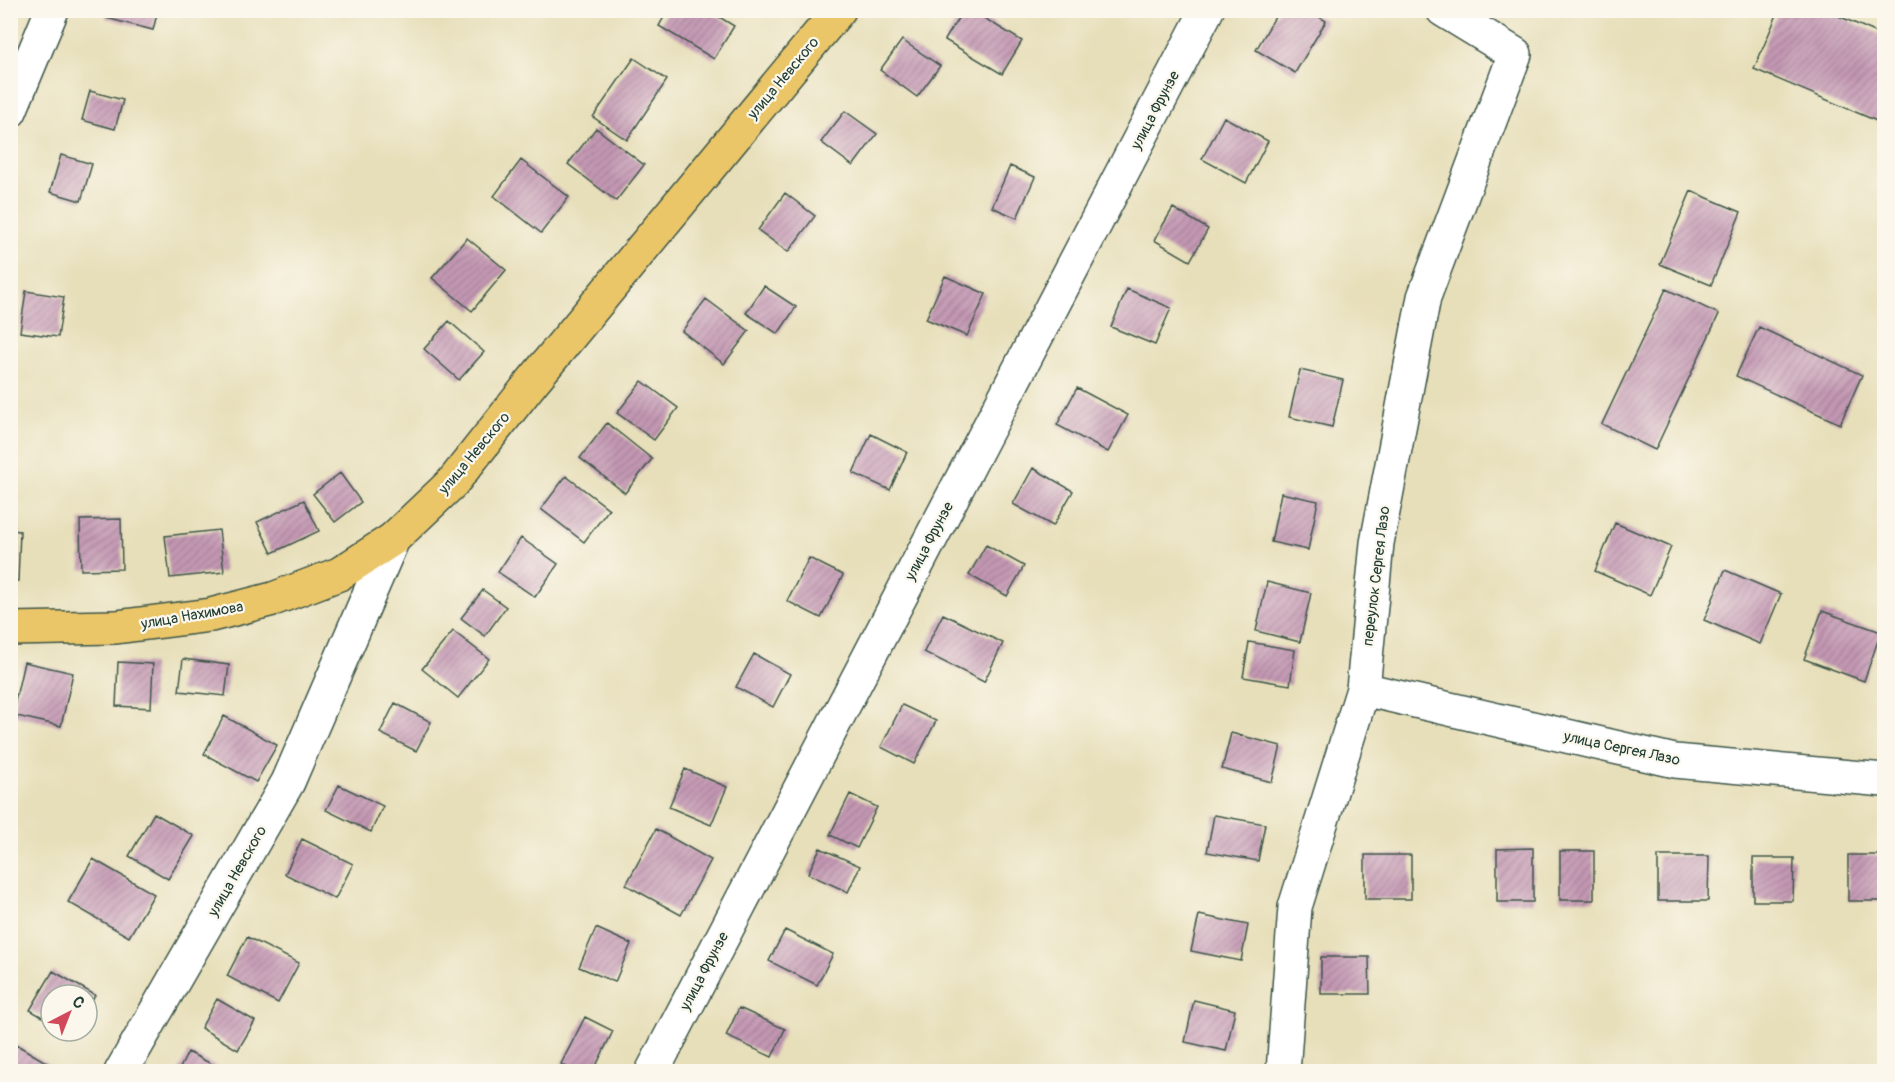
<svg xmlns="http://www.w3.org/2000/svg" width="1895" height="1082" font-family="Pangolin,sans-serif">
	<defs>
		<pattern id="building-hatch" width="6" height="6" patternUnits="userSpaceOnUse" patternTransform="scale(1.5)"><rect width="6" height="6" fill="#c498b4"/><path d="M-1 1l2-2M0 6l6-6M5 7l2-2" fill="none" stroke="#9f7d93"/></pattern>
	</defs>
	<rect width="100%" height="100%" fill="#fbf7ec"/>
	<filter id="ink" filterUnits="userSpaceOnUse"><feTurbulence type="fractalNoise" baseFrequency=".0167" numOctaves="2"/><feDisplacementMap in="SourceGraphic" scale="12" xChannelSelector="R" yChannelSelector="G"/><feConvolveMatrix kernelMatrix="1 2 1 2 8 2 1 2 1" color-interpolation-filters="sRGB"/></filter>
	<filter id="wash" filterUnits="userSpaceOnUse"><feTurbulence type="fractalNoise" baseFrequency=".008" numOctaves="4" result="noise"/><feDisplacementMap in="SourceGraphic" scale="24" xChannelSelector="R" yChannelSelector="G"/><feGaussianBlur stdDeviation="1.35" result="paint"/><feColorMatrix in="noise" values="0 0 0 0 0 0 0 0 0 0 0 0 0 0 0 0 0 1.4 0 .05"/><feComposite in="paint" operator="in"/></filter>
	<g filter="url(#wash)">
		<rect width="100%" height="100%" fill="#e7dfba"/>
		<g id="blocks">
			<!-- building -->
			<path fill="url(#building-hatch)" d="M 108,10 L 158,10 L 153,30 L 106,18 Z
				M 668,10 L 708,10 L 734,26 L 714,59 L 659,26 Z
				M 963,10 L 971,10 L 1022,41 L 1002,74 L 945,40 Z
				M 1279,10 L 1308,10 L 1326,21 L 1295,73 L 1256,50 Z
				M 1779,10 L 1825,10 L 1884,36 L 1884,124 L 1754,69 Z
				M 902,40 L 940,66 L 917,97 L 880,70 Z
				M 634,58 L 667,80 L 627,140 L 593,117 Z
				M 90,91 L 123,100 L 115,129 L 82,120 Z
				M 845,111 L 877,134 L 853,166 L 821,142 Z
				M 1224,117 L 1268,141 L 1246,183 L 1202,159 Z
				M 596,128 L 644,165 L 616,201 L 568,164 Z
				M 61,155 L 92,164 L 81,201 L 50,192 Z
				M 521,160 L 569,197 L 541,233 L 494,196 Z
				M 1010,166 L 1035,177 L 1017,218 L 992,207 Z
				M 1691,191 L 1741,212 L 1711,285 L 1660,264 Z
				M 785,193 L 815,216 L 788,252 L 758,230 Z
				M 1173,208 L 1208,229 L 1190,261 L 1154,240 Z
				M 467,238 L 506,270 L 472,311 L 432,278 Z
				M 945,276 L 986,294 L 967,336 L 926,319 Z
				M 764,286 L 796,307 L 778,334 L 746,313 Z
				M 1127,289 L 1171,308 L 1155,345 L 1111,327 Z
				M 1666,289 L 1719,314 L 1655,450 L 1602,424 Z
				M 26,291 L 64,297 L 58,337 L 20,332 Z
				M 706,299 L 749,331 L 724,364 L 682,331 Z
				M 449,321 L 484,352 L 459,380 L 424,349 Z
				M 1759,327 L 1862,375 L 1840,424 L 1736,376 Z
				M 1300,370 L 1343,380 L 1332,427 L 1289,417 Z
				M 642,381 L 678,408 L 654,440 L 617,413 Z
				M 1077,388 L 1128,415 L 1108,452 L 1057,425 Z
				M 607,423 L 652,459 L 625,493 L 580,458 Z
				M 871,434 L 907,452 L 890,490 L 853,473 Z
				M 1033,468 L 1073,491 L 1053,526 L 1013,504 Z
				M 340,473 L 361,502 L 335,522 L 313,494 Z
				M 566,476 L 609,509 L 584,542 L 541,509 Z
				M 1281,493 L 1318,501 L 1308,550 L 1271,542 Z
				M 304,500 L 319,531 L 272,553 L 257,522 Z
				M 121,519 L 122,569 L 81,570 L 80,520 Z
				M 1615,523 L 1671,547 L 1650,595 L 1595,571 Z
				M 10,530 L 20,531 L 18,581 L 10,581 Z
				M 219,530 L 224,572 L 170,578 L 165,536 Z
				M 521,538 L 558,564 L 535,597 L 498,572 Z
				M 986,545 L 1024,566 L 1007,596 L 969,575 Z
				M 809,558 L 843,575 L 821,618 L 787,601 Z
				M 1725,570 L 1781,594 L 1760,644 L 1704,620 Z
				M 1267,582 L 1311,593 L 1300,642 L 1256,631 Z
				M 483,590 L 506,607 L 485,636 L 461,618 Z
				M 1822,611 L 1881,632 L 1864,681 L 1804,659 Z
				M 943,614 L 1003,643 L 984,682 L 924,652 Z
				M 453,631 L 489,659 L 458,698 L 422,669 Z
				M 1249,642 L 1295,650 L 1290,685 L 1243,677 Z
				M 754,654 L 790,674 L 773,707 L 736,687 Z
				M 183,659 L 229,665 L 225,696 L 179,691 Z
				M 24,662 L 73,673 L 61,726 L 12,715 Z
				M 118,662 L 153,664 L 151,708 L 116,706 Z
				M 395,703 L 431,722 L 416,751 L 380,733 Z
				M 902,705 L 936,721 L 914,764 L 881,747 Z
				M 224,716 L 277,745 L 256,782 L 204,754 Z
				M 1231,733 L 1281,746 L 1272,782 L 1222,769 Z
				M 685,769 L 727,787 L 711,825 L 669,807 Z
				M 339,785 L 383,806 L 371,832 L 326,810 Z
				M 850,794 L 877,807 L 857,848 L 830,835 Z
				M 154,813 L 194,836 L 168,879 L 129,856 Z
				M 1214,815 L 1265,824 L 1258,861 L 1207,852 Z
				M 656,829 L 711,860 L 681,915 L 626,885 Z
				M 302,839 L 353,864 L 335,899 L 285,874 Z
				M 820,848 L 860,866 L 848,892 L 808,874 Z
				M 1533,848 L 1533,902 L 1497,902 L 1497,849 Z
				M 1560,851 L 1594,851 L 1594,900 L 1560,900 Z
				M 1365,855 L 1411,855 L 1411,899 L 1365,899 Z
				M 1848,855 L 1884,855 L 1884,901 L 1848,901 Z
				M 1658,856 L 1709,856 L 1708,901 L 1658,901 Z
				M 1753,858 L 1794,858 L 1793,901 L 1753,901 Z
				M 93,859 L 154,894 L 129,937 L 68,902 Z
				M 1199,915 L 1248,925 L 1241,961 L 1191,951 Z
				M 596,928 L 631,944 L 615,982 L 579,967 Z
				M 785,930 L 833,954 L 817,985 L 769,961 Z
				M 247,937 L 299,963 L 278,1003 L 227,976 Z
				M 1321,957 L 1369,957 L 1370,994 L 1321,994 Z
				M 53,971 L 95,995 L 87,1009 L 87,995 L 51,995 L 51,1022 L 30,1010 Z
				M 217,999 L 255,1021 L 238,1050 L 201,1028 Z
				M 1194,1000 L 1235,1010 L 1226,1051 L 1185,1042 Z
				M 739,1008 L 785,1029 L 772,1057 L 726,1036 Z
				M 585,1017 L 613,1031 L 593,1072 L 576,1072 L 561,1064 Z
				M 17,1045 L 56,1068 L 54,1072 L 10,1072 L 10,1056 Z
				M 188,1052 L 227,1072 L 178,1072 Z"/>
		</g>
	</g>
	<g filter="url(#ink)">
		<use href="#blocks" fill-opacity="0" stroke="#3d5548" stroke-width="1.5"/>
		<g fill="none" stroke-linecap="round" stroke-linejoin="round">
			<defs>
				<path id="minor" d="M 10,111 L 52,10
					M 1363,689 L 1675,761 L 1884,780
					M 121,1072 L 288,782 L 393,539
					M 652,1072 L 1207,10
					M 1283,1072 L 1295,907 L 1363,689 L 1377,543 L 1424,297 L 1515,54 L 1443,10"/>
				<path id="major" d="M 10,629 L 116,627 L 211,615 L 273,599 L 339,574 L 393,539 L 453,482 L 532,382 L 839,10"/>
			</defs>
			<!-- minor casing -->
			<use href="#minor" stroke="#3d5548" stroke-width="36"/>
			<!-- major casing -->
			<use href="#major" stroke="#3d5548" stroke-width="36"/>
			<!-- minor -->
			<use href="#minor" stroke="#fff" stroke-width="33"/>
			<!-- major -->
			<use href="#major" stroke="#ebc669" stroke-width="33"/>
		</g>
	</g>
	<g text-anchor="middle" stroke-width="4.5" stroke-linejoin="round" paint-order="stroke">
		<!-- street labels -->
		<g font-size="15" fill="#1f3d34" stroke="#fbf7ec">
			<text transform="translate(783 78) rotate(-50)" y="5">улица Невского</text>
			<text transform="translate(1155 110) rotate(-62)" y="5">улица Фрунзе</text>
			<text transform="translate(474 453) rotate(-50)" y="5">улица Невского</text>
			<text transform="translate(929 541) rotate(-62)" y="5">улица Фрунзе</text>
			<text transform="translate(1376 576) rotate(-83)" y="5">переулок Сергея Лазо</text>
			<text transform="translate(192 615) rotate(-10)" y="5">улица Нахимова</text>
			<text transform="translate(1622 748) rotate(12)" y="5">улица Сергея Лазо</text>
			<text transform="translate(237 871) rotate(-60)" y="5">улица Невского</text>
			<text transform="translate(704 971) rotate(-62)" y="5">улица Фрунзе</text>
		</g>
	</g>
	<!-- margin -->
	<rect width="1895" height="1082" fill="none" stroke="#fbf7ec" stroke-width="36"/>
	<!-- north arrow -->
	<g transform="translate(69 1013) rotate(42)"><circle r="28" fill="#fbf7ec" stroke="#a3ada2" stroke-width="1.5"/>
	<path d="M0-4.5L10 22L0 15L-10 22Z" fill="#d1495b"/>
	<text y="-9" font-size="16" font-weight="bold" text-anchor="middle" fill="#1f3d34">С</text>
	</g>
</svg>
